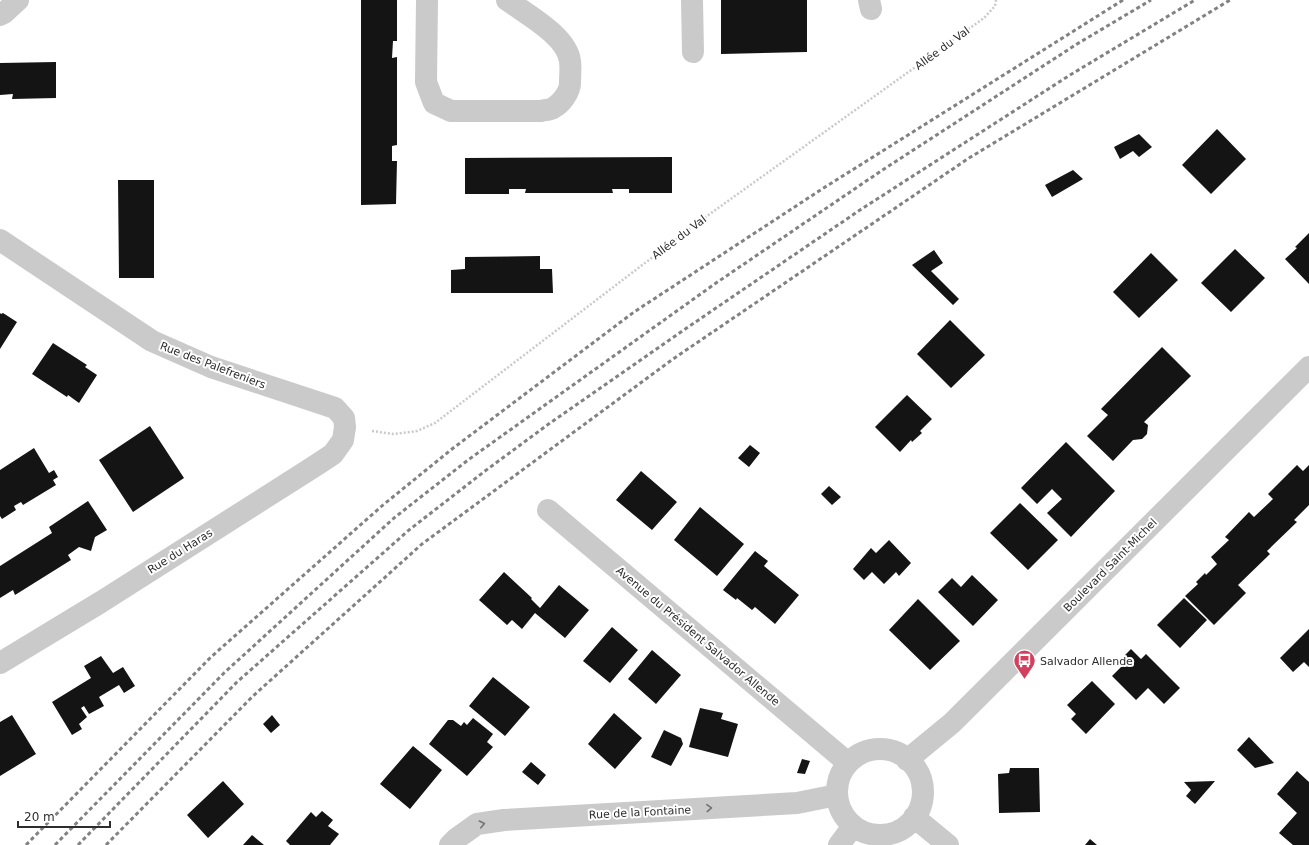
<svg xmlns="http://www.w3.org/2000/svg" width="1309" height="845" font-family="'DejaVu Sans',sans-serif">
	<rect width="100%" height="100%" fill="#fff"/>
	<!-- building -->
	<path fill="#141414" d="M 361,0 L 397,0 L 397,41 L 393,41 L 392,58 L 397,57 L 397,145 L 392,146 L 392,161 L 397,161 L 396,204 L 361,205 Z
		M 721,0 L 807,0 L 807,52 L 721,54 Z
		M 56,62 L 56,98 L 12,99 L 13,94 L 0,95 L 0,63 Z
		M 1217,129 L 1246,159 L 1211,194 L 1182,165 Z
		M 1139,134 L 1152,147 L 1139,157 L 1133,151 L 1120,159 L 1114,147 Z
		M 672,157 L 672,193 L 629,193 L 629,189 L 612,189 L 613,193 L 525,193 L 526,189 L 509,189 L 509,194 L 465,194 L 465,158 Z
		M 1073,170 L 1083,179 L 1052,197 L 1045,185 Z
		M 118,180 L 154,180 L 154,278 L 119,278 Z
		M 1309,233 L 1309,284 L 1285,259 L 1297,248 L 1295,247 Z
		M 1235,249 L 1265,278 L 1231,312 L 1201,283 Z
		M 934,250 L 943,263 L 931,271 L 959,299 L 953,305 L 912,265 Z
		M 1151,253 L 1178,280 L 1139,318 L 1113,292 Z
		M 540,256 L 540,269 L 552,269 L 553,293 L 451,293 L 451,270 L 465,269 L 465,257 Z
		M 0,313 L 1,314 L 3,313 L 17,322 L 0,349 Z
		M 950,320 L 985,355 L 951,388 L 917,354 Z
		M 53,343 L 87,365 L 85,367 L 97,375 L 79,403 L 68,395 L 67,397 L 32,374 Z
		M 1162,347 L 1191,376 L 1144,422 L 1148,425 L 1147,434 L 1142,439 L 1133,440 L 1113,461 L 1087,436 L 1108,415 L 1101,409 Z
		M 907,395 L 932,419 L 920,431 L 922,433 L 912,442 L 911,440 L 900,452 L 875,427 Z
		M 150,426 L 184,478 L 133,512 L 99,460 Z
		M 1066,442 L 1115,491 L 1071,537 L 1047,513 L 1062,499 L 1052,489 L 1037,504 L 1021,488 Z
		M 750,445 L 760,453 L 749,467 L 738,458 Z
		M 34,448 L 49,473 L 54,470 L 58,477 L 53,480 L 56,485 L 23,505 L 21,502 L 14,506 L 16,510 L 2,519 L 0,516 L 0,470 Z
		M 1297,465 L 1303,471 L 1309,465 L 1309,505 L 1294,520 L 1297,522 L 1267,551 L 1270,554 L 1238,585 L 1246,593 L 1214,625 L 1185,596 L 1198,584 L 1196,582 L 1205,573 L 1206,575 L 1217,564 L 1211,557 L 1229,540 L 1225,537 L 1249,512 L 1254,517 L 1273,499 L 1268,494 Z
		M 641,471 L 677,502 L 652,530 L 616,500 Z
		M 829,486 L 841,497 L 832,505 L 821,494 Z
		M 88,501 L 107,530 L 95,537 L 91,551 L 79,547 L 68,555 L 71,560 L 15,595 L 13,590 L 0,598 L 0,566 L 52,533 L 49,527 Z
		M 1020,503 L 1058,540 L 1028,570 L 990,533 Z
		M 700,507 L 744,544 L 717,576 L 674,540 Z
		M 889,540 L 911,563 L 899,576 L 896,572 L 884,584 L 872,572 L 864,580 L 853,569 L 871,548 L 876,553 Z
		M 755,551 L 768,561 L 764,566 L 799,595 L 775,624 L 755,607 L 752,610 L 737,598 L 736,600 L 723,590 Z
		M 504,572 L 532,598 L 531,599 L 540,608 L 559,585 L 589,610 L 565,638 L 535,613 L 522,629 L 512,620 L 507,625 L 479,600 Z
		M 972,575 L 998,600 L 973,626 L 938,592 L 952,578 L 961,587 Z
		M 1184,598 L 1207,620 L 1180,648 L 1157,625 Z
		M 918,599 L 960,641 L 930,670 L 889,630 Z
		M 612,627 L 638,650 L 610,683 L 583,661 Z
		M 1309,629 L 1309,667 L 1304,662 L 1293,672 L 1280,658 Z
		M 1131,649 L 1141,659 L 1146,654 L 1180,688 L 1164,704 L 1148,688 L 1136,700 L 1112,676 L 1122,666 L 1118,662 Z
		M 652,650 L 681,675 L 656,704 L 628,679 Z
		M 101,656 L 113,673 L 123,667 L 135,686 L 124,693 L 119,685 L 99,697 L 104,706 L 89,714 L 84,706 L 81,708 L 87,717 L 79,724 L 82,729 L 72,735 L 52,702 L 91,678 L 84,666 Z
		M 493,677 L 530,707 L 505,736 L 469,706 Z
		M 1092,681 L 1115,704 L 1086,734 L 1071,719 L 1076,714 L 1067,705 Z
		M 700,708 L 723,713 L 721,719 L 738,724 L 728,757 L 689,747 Z
		M 614,713 L 642,738 L 615,769 L 588,744 Z
		M 12,715 L 36,754 L 0,776 L 0,722 Z
		M 272,715 L 280,725 L 271,733 L 263,724 Z
		M 473,718 L 493,734 L 487,742 L 493,747 L 467,776 L 429,744 L 448,720 L 453,720 L 461,726 L 464,722 L 467,725 Z
		M 664,730 L 681,738 L 683,744 L 671,766 L 651,757 Z
		M 1249,737 L 1274,763 L 1255,768 L 1237,750 Z
		M 413,746 L 442,770 L 410,809 L 380,784 Z
		M 802,759 L 810,761 L 805,774 L 797,773 Z
		M 531,762 L 546,775 L 538,785 L 522,772 Z
		M 1010,768 L 1039,768 L 1040,812 L 999,813 L 998,774 L 1009,773 Z
		M 1297,771 L 1309,782 L 1309,845 L 1293,845 L 1279,833 L 1297,813 L 1277,794 Z
		M 223,781 L 244,804 L 208,838 L 187,815 Z
		M 1215,781 L 1195,804 L 1186,796 L 1191,790 L 1184,782 Z
		M 322,811 L 333,820 L 328,826 L 339,834 L 330,845 L 290,845 L 286,841 L 311,812 L 316,817 Z
		M 252,835 L 264,845 L 243,845 Z
		M 1090,839 L 1097,845 L 1085,845 Z"/>
	<g fill="none" stroke-linecap="round" stroke-linejoin="round">
		<!-- path -->
		<path stroke="#cacaca" stroke-width="2.5" stroke-dasharray="2 2" stroke-linecap="butt" d="M 372,431 L 393,434 L 417,431 L 435,423 L 700,221 L 984,18 L 995,6 L 996,0"/>
		<!-- minor -->
		<path stroke="#cacaca" stroke-width="22" d="M 427,0 L 426,82 L 434,103 L 451,111 L 541,111 C 545,110 550,110 553,108 C 561,104 570,92 570,83 C 570,76 571,68 570,61 C 567,36 526,14 507,0
			M 692,0 L 693,52
			M 869,0 L 871,9
			M 0,15 L 4,13 L 18,0
			M 0,240 L 152,341 L 211,367 L 335,408 L 344,418 L 345,427 L 343,440 L 333,454 L 318,464 L 101,602 L 0,663
			M 548,510 L 848,763
			M837 792a43 43 0 1 1 86 0a43 43 0 1 1-86 0Z
			M 907,760 L 952,723 L 1309,367
			M 914,817 L 948,845
			M 450,845 L 456,839 L 477,824 L 504,820 L 797,803 L 837,795
			M 839,845 L 853,826"/>
		<!-- rail -->
		<path stroke="#828282" stroke-width="3" stroke-dasharray="4 3" stroke-linecap="butt" d="M 26,845 L 211,657 L 383,505 L 452,449 L 634,312 L 822,189 L 1123,0
			M 55,845 L 224,673 L 394,518 L 468,460 L 716,283 L 881,171 L 1077,44 L 1151,0
			M 78,845 L 237,682 L 409,530 L 485,471 L 550,423 L 694,323 L 860,210 L 1070,75 L 1195,0
			M 106,845 L 253,696 L 422,544 L 673,359 L 969,158 L 1230,0"/>
	</g>
	<!-- one-way arrows -->
	<defs><path id="oneway-chevron" d="M-2-3.5L2.5 0L-2 3.5" fill="none" stroke-width="1.6" stroke-linecap="round" stroke-linejoin="round"/></defs>
	<g stroke="#747474">
		<use href="#oneway-chevron" transform="translate(709 808) rotate(-3)"/>
		<use href="#oneway-chevron" transform="translate(482 824) rotate(-13)"/>
	</g>
	<!-- icons -->
	<defs>
		<symbol id="bus-pin" viewBox="-11 -11 22 30"><path d="M0 17L-7.5 6A9.5 9.5 0 1 1 7.5 6Z" fill="#d3405d" stroke="#fff"/><path d="M-5-6H5V4H4V6H2V4H-2V6H-4V4H-5ZM-3.5-4V0h7V-4ZM-3.5 1.2v1.5H-2V1.2ZM2 1.2v1.5H3.5V1.2Z" fill="#fff"/></symbol>
	</defs>
	<g fill-rule="evenodd">
		<use href="#bus-pin" x="1012" y="648" width="25" height="34"/>
	</g>
	<g text-anchor="middle" stroke-width="4" stroke-linejoin="round" paint-order="stroke">
		<!-- street labels -->
		<g font-size="11" fill="#2d2d2d" stroke="#fff">
			<text transform="translate(942 48) rotate(-36)" y="4">Allée du Val</text>
			<text transform="translate(679 237) rotate(-37)" y="4">Allée du Val</text>
			<text transform="translate(213 365) rotate(21)" y="4">Rue des Palefreniers</text>
			<text transform="translate(180 551) rotate(-32)" y="4">Rue du Haras</text>
			<text transform="translate(1110 565) rotate(-45)" y="4">Boulevard Saint-Michel</text>
			<text transform="translate(698 636) rotate(40)" y="4">Avenue du Président Salvador Allende</text>
			<text transform="translate(640 812) rotate(-3)" y="4">Rue de la Fontaine</text>
		</g>
		<!-- poi labels -->
		<g font-size="11" fill="#2d2d2d" stroke="#fff" text-anchor="start">
			<text x="1040" y="665">Salvador Allende</text>
		</g>
	</g>
	<!-- scale -->
	<path d="M18 821v6h92v-6" fill="none" stroke="#2d2d2d" stroke-width="2"/>
	<text x="24" y="821" font-size="12" fill="#2d2d2d" stroke="#ffffff" stroke-width="3" paint-order="stroke">20 m</text>
</svg>
